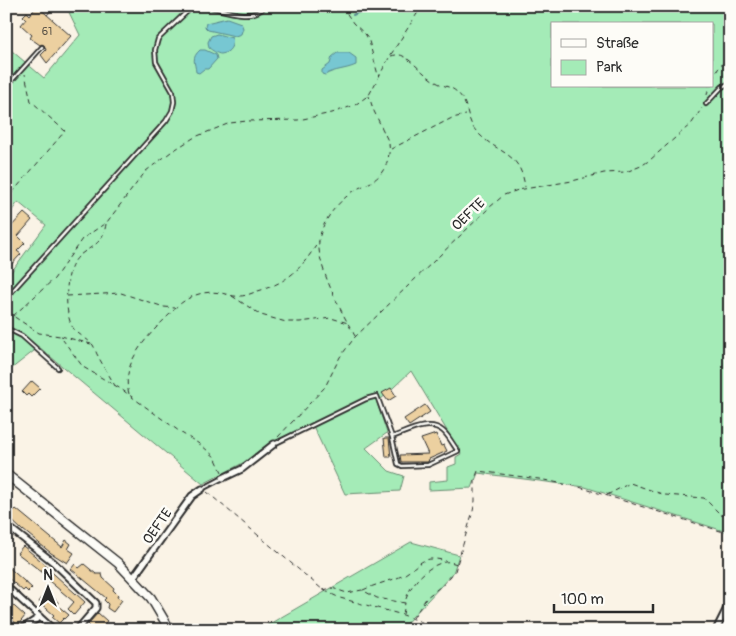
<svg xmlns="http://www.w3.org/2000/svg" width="736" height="636" font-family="Pangolin,sans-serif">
	<rect width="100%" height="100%" fill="#faf3e6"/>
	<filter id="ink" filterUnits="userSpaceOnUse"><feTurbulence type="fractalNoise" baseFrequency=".02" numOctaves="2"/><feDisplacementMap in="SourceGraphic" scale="10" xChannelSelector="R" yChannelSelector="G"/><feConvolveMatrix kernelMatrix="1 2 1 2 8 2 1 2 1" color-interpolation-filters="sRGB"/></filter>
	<g filter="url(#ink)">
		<!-- green -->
		<path fill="#a4ebb7" stroke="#688b71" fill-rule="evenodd" d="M 66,6 L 730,6 L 730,533 L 585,487 L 478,473 L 472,488 L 429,490 L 429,482 L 448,480 L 448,467 L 456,464 L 456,457 L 461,454 L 411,371 L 377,403 L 387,433 L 366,448 L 389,471 L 404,476 L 400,491 L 345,494 L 313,426 L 203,484 L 39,347 L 6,373 L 6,279 L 46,225 L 18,202 L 11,212 L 6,208 L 6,46 L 44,78 L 80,35 ZM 552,24 L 712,24 L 712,86 L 552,86 Z
			M 411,542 L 459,555 L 453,573 L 400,630 L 259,630 Z"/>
		<!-- water -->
		<path fill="#77c7d2" stroke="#59898f" d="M 227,18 L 241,23 L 243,28 L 241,34 L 235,36 L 208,30 L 205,27 L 206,23 Z
			M 217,34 L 232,38 C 234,45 230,53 221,54 C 217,54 212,50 209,48 L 208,42 L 211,36 Z
			M 200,50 L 205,50 L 216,55 L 217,59 L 208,69 L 204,69 L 199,73 L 196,72 C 195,62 191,58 200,50 Z
			M 337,53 L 349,53 L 356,58 L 356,65 C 345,70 335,69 325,75 L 322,74 L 322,70 L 330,64 L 332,57 Z"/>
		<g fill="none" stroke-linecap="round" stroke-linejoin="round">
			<!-- stream -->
			<path stroke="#59898f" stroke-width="2" d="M 353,15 L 371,6"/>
		</g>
		<!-- building -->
		<path fill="#ecd0a0" stroke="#2b2b2b" d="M 37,6 L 71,36 L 47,63 L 41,55 L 46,50 L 44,45 L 40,45 L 30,38 L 32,35 L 21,25 L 26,19 L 23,16 L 27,12 L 30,15 Z
			M 24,213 L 32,220 L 18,236 L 25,243 L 17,251 L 21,254 L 6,270 L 6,258 L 9,256 L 6,254 L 6,232 Z
			M 32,381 L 40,388 L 31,397 L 28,394 L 26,396 L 22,392 Z
			M 391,388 L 396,396 L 388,401 L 382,393 Z
			M 425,405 L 430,412 L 409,426 L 404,419 Z
			M 436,434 L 441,446 L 444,445 L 447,451 L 429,459 L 428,462 L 401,462 L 400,455 L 428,454 L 421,439 Z
			M 384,438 L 389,438 L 391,457 L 386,457 Z
			M 6,507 L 12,512 L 16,509 L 62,547 L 66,540 L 71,544 L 68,549 L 74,553 L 67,563 L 51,553 L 23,530 L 23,531 L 6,515 Z
			M 23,546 L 46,565 L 45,566 L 85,602 L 74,615 L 68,609 L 74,602 L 49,581 L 51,579 L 17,553 Z
			M 75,564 L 79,568 L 84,564 L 96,574 L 102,574 L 103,578 L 114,588 L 113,590 L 118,595 L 117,597 L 122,600 L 113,612 L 107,608 L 108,604 L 104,600 L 106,598 L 71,569 Z
			M 6,565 L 32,588 L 28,592 L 25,589 L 23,591 L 6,576 Z
			M 45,594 L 51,599 L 53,597 L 58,602 L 57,605 L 69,615 L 65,619 L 64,618 L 59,623 L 52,617 L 54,615 L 39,602 Z
			M 6,599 L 25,616 L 18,625 L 6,615 Z
			M 98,613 L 107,621 L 99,630 L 94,630 L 88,624 Z"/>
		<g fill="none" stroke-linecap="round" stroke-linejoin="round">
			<defs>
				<path id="lane" d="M 207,6 C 224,10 253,22 265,6
					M 6,87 L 42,47
					M 706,104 L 722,87 L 730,83
					M 6,212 L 6,217
					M 6,298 L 166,121 L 172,111 L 174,102 L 173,92 L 156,62 L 155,50 L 158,39 L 193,6
					M 6,328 L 22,336 L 58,368
					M 274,444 L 366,399 L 377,396 L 392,437 L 398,464 L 402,466 L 428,465 L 458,451 C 453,445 449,436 443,431 C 429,419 407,432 392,437
					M 202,489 L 223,478"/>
				<path id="street" d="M 223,478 L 242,469 L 274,444
					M 6,525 L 53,562 L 96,603 L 96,608 L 77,630
					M 133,578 L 192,496 L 202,489
					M 6,586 L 54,630
					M 20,630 L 40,617
					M 716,630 L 730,602"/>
				<path id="secondary" d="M 6,474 L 118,563 L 151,598 L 170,630"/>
			</defs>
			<!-- lane casing -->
			<use href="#lane" stroke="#2b2b2b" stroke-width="6"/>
			<!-- street casing -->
			<use href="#street" stroke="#2b2b2b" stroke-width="9"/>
			<!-- secondary casing -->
			<use href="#secondary" stroke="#2b2b2b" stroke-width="11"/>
			<!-- path -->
			<path stroke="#2b2b2b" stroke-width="1" stroke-dasharray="5 4" stroke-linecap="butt" d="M 42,6 L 49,12
				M 342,6 L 353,23 L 366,35 L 369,41 L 378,75
				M 47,15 L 55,6
				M 391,56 C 395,55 399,54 403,56 C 415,63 424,75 436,82 C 446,88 453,85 462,98 C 469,109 467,122 477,132 C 498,155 520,150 525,187
				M 712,80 L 718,69 L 730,55
				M 707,95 L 709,86
				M 391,149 L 452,118 L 466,115
				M 6,200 L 65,131 L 31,101 L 25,74
				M 106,224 C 102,251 83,245 73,264 C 65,277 64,314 73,328 C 78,335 87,338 93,345 C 95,348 96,353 98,356 C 103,366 110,376 115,386
				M 67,296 L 121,293 L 164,307 L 175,308 C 189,296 202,290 221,293 C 227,294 233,297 240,296 C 246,296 252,293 258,291 C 289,282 302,268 319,241
				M 232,296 L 261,315 L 286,322 L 300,322 L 331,318 L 348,323
				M 13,316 L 54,279 L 82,239 L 107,222 L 146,171 L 171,152 L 195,137 L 230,123 L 247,121 L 298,120 L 332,113 L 355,105 L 369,95 L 390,56 L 422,6
				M 6,317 L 13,316 L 39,333 L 60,336 L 83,367 L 121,389 L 183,434 L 201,445 L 215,457 L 222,472
				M 61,336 L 91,344
				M 355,336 C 342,313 316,266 319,240 C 322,220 340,199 357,189 C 362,186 369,184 374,180 C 385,173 391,156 389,143 L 373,109 L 369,96
				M 129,394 C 119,360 154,330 175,309
				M 278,437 L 325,387 L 340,357 L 355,337 L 490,207 L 504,195 L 518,190 L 572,181 L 604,173 L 626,172 L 641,166 L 650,160 L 692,123 L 702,108
				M 207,492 L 323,590 L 340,598 L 403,615 L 443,630
				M 607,495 L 630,483 L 665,495 L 704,498 L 721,515 L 730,517
				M 323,590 L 332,588 L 347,593 L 362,590 L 377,598 L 405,603 C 408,586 427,565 445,562 C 449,561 453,563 457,564
				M 363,590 C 374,585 386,582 397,578 C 418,570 418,553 446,561
				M 403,614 L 405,603
				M 413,618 L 427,597 L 445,583 L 455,571 L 473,511 L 475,501 L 475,479 L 478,471 L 539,479 L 579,487 L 730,534"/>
			<!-- lane -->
			<use href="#lane" stroke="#fdfcf7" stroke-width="2.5"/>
			<!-- street -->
			<use href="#street" stroke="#fdfcf7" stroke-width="5"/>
			<!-- secondary -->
			<use href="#secondary" stroke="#fdfcf7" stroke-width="8"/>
		</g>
	</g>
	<g text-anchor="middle" stroke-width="5" stroke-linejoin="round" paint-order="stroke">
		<!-- number labels -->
		<g font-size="11" fill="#5b5448">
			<text x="47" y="35">61</text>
		</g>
		<!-- street labels -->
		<g font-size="14" fill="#2b2b2b" stroke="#fdfcf7">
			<text transform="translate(468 214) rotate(-44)" y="5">OEFTE</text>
			<text transform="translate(157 526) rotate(-55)" y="5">OEFTE</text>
		</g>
	</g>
	<!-- margin -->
	<rect width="736" height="636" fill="none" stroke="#fdfcf7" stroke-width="25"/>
	<rect x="12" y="12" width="711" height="611" fill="none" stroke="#2b2b2b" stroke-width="2" filter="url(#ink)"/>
	<!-- legend -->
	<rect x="551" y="22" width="162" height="65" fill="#fdfcf7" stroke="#a9a8a5"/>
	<rect x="561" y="39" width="25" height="8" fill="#fdfcf7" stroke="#a9a8a5"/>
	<text x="596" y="48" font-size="15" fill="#2b2b2b">Straße</text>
	<rect x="561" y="60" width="25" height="15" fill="#a4ebb7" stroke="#a9a8a5"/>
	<text x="596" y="72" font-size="15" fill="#2b2b2b">Park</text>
	<!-- north arrow -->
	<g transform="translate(48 588)" stroke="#fdfcf7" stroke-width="4" paint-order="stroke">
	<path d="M0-4L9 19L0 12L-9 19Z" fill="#2b2b2b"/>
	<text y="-8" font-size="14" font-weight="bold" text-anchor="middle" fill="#2b2b2b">N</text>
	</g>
	<!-- scale -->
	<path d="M554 604v8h99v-8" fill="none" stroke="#2b2b2b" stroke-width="2.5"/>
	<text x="561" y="604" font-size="15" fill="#2b2b2b" stroke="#fdfcf7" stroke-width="4" paint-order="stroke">100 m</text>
</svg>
